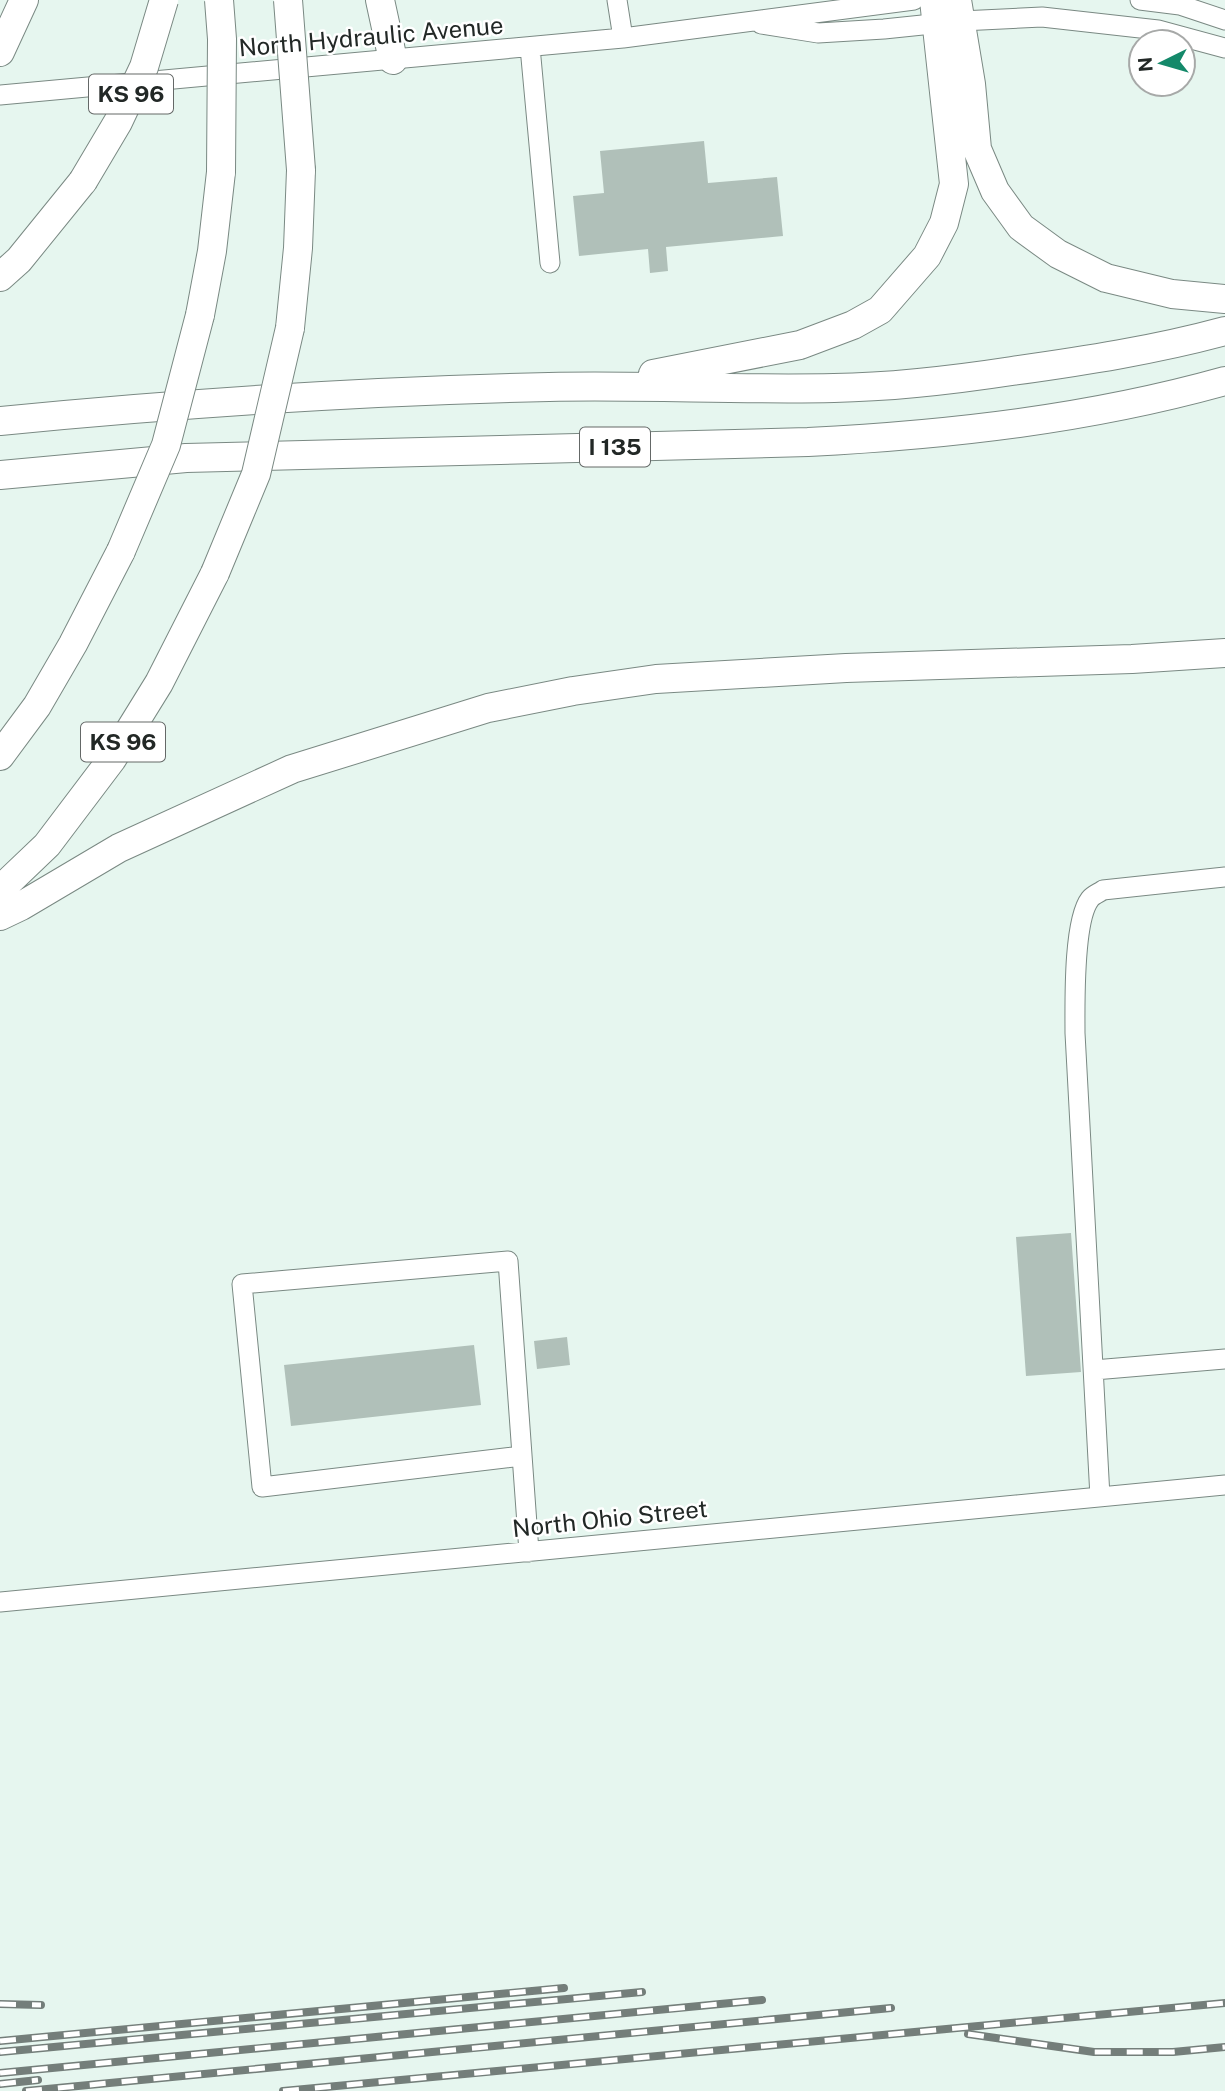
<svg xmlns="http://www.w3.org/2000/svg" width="1225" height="2091" font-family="'Public Sans',sans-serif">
	<rect width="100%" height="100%" fill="#e6f6ef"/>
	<!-- building -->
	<path fill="#b0c0b9" d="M 704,141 L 708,183 L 777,177 L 783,236 L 666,247 L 668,271 L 650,273 L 648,249 L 579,256 L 573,196 L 604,193 L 600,151 Z
		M 1071,1233 L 1081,1372 L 1026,1376 L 1016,1237 Z
		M 567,1337 L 570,1365 L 537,1369 L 534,1341 Z
		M 474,1345 L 481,1405 L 291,1426 L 284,1365 Z"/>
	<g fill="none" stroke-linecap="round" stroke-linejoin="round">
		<defs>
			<path id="minor" d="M 617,0 L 623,38
				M 1140,0 L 1180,5 L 1225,20
				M 761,24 L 818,33 L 884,29 L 961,21 L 1042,17 L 1158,30 L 1225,48
				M 530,47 L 550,263
				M 0,95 L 623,38 L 914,0
				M 1094,1370 L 1225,1359
				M 522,1456 L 262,1487 L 242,1284 L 508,1261 L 529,1552
				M 1100,1497 L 1075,1033 C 1075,1004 1073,921 1090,899 C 1093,895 1099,893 1103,890 L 1225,877
				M 0,1602 L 1225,1485"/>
			<path id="highway" d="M 380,0 L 393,60
				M 957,0 L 971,84 L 977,149 L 995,191 L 1021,227 L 1058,254 L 1106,278 L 1172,294 L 1225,299
				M 0,52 L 24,0
				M 0,277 L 19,260 L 83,181
				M 200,315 L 212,251 L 221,172
				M 290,328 L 298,248 L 301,170
				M 653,374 L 800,345 L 853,325 L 880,310 L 927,256 L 944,223 L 954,184 L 934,0
				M 0,421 C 183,403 366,391 549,387 C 644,385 739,390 834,388 C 894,387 953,380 1012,371 C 1084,361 1155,350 1225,331
				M 0,475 L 186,458 L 808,442 C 949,435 1089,419 1225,381
				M 0,756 L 37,706 L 73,644 L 121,551
				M 0,890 L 47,845 L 112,759 L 159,683 L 215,573
				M 0,916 L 21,906 L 119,848 L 292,769 L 488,708 L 573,691 L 656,679 L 846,668 L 1132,659 L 1225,653"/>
		</defs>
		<!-- minor casing -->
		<use href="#minor" stroke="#7a8983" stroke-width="21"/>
		<!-- highway casing -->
		<use href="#highway" stroke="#7a8983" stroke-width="30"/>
		<!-- minor -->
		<use href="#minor" stroke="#fff" stroke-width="19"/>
		<!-- highway -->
		<use href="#highway" stroke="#fff" stroke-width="28"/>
		<defs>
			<path id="rail" d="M 0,2004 L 41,2005
				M 968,2034 L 1094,2052 L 1173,2052 L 1225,2047
				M 0,2041 L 564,1988
				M 0,2052 L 642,1992
				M 0,2073 L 762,2000
				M 0,2084 L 38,2080
				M 26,2091 L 891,2008
				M 283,2091 L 1225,2003"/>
		</defs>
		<!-- rail casing -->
		<use href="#rail" stroke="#747e7a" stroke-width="8"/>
		<!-- rail -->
		<use href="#rail" stroke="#fff" stroke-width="5" stroke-dasharray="16" stroke-linecap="butt"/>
		<defs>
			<path id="highway-bridge" d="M 219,0 L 222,39 L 221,172
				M 288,0 L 301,170
				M 83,181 L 118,122 L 144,67 L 164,0
				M 121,551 L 166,445 L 200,315
				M 215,573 L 256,474 L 290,328"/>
		</defs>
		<!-- highway-bridge casing -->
		<use href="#highway-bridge" stroke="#7a8983" stroke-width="30" stroke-linecap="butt"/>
		<!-- highway-bridge -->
		<use href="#highway-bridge" stroke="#fff" stroke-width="28"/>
	</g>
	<g text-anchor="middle" stroke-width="5" stroke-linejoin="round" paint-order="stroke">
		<!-- shield labels -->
		<g fill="#fff" stroke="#646867" stroke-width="2">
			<rect x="89" y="74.5" width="84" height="39" rx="5"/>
			<rect x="580" y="427.5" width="70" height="39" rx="5"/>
			<rect x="81" y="722.5" width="84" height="39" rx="5"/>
		</g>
		<g font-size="23" font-weight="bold" fill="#222826">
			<text x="131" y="102">KS 96</text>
			<text x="615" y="455">I 135</text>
			<text x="123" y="750">KS 96</text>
		</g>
		<!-- street labels -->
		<g font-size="24" fill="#222826" stroke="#fff">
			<text transform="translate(371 37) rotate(-5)" y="8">North Hydraulic Avenue</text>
			<text transform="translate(610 1519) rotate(-6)" y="8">North Ohio Street</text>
		</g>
	</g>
	<!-- north arrow -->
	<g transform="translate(1162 63) rotate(265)"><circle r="33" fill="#ffffff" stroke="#a7a9a8" stroke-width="2"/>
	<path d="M0-5L12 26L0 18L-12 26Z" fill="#14896a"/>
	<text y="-10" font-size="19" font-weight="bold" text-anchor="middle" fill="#222826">N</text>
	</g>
</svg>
